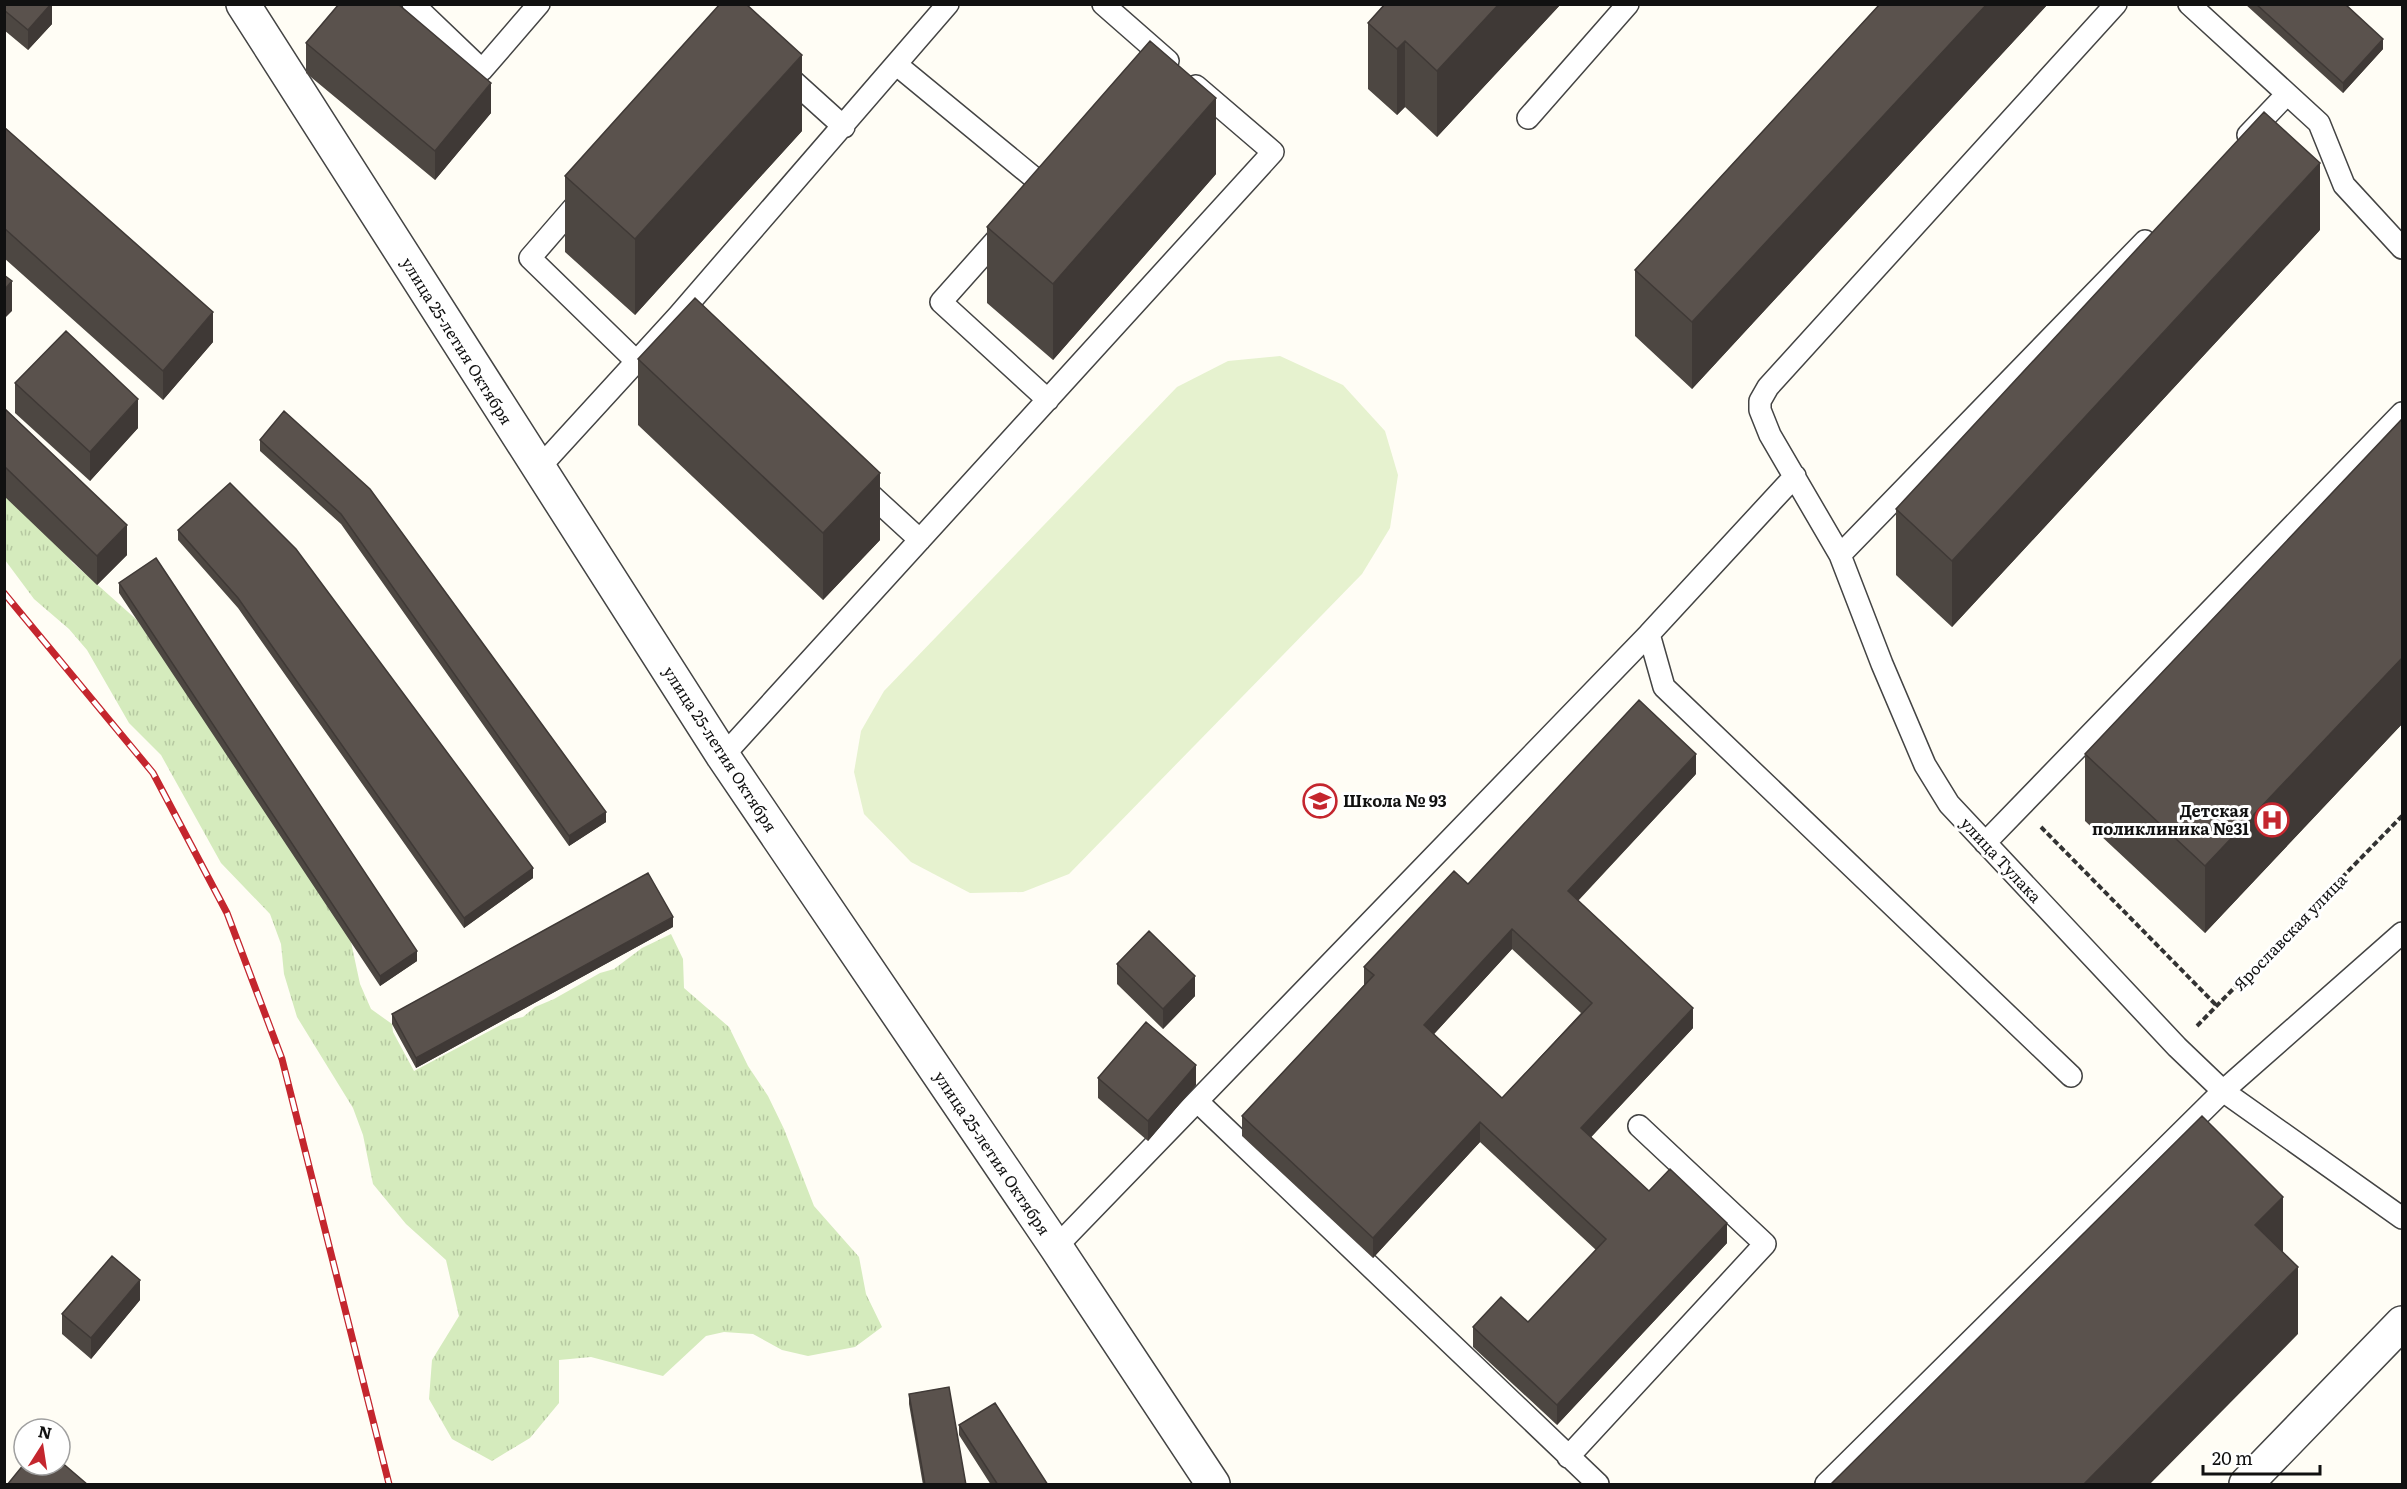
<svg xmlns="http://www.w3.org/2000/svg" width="2407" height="1489" font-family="Literata,serif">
	<defs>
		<pattern id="grass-tufts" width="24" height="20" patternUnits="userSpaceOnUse" patternTransform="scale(1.5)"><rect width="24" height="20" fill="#d5ebbd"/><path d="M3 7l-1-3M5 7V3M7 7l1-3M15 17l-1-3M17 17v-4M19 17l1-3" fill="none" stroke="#b6c8a1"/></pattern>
	</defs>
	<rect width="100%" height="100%" fill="#fffdf5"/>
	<!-- grass -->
	<path fill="url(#grass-tufts)" d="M 4,479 L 73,563 L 137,620 L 335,911 L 351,942 L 360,984 L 371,1009 L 392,1024 L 393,1032 L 414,1071 L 510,1020 L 523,1017 L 535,1007 L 554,999 L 600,973 L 614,969 L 642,948 L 671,934 L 683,959 L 684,988 L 729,1027 L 748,1066 L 768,1096 L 784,1129 L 814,1206 L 859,1257 L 866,1294 L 882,1327 L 855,1347 L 808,1356 L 782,1350 L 753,1334 L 724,1332 L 706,1336 L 663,1376 L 591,1357 L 559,1360 L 559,1403 L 530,1438 L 492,1461 L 452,1439 L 429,1399 L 432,1360 L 459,1316 L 446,1260 L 406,1224 L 373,1184 L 363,1135 L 353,1108 L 297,1017 L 284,974 L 281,944 L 270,914 L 221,863 L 161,755 L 129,723 L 87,650 L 69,629 L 34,599 L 5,560 Z"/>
	<!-- pitch -->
	<path fill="#e6f2cf" d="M 1280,356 L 1343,385 L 1385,431 L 1398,475 L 1390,528 L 1362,574 L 1069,874 L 1023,892 L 970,893 L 911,862 L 864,814 L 854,772 L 861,731 L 884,691 L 1177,387 L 1228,361 Z"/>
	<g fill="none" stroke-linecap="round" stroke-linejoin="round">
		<defs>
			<path id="service" d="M 413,4 L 482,70 L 539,4
				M 1103,4 L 1168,61
				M 2116,4 L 1768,387 L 1760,401 L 1760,410 L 1770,435 L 1840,555 L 1882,664 L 1925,765 L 1949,804 L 2177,1047 L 2223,1091 L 2402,1218
				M 2189,4 L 2319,123 L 2344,185 L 2402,248
				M 897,65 L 1044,186
				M 782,71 L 844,127
				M 1528,118 L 1628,4
				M 2248,135 L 2287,94
				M 582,198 L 530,258 L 636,361
				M 1006,229 L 941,302 L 1048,400
				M 538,469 L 678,316 L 948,4
				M 859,484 L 920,540
				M 1840,555 L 2145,241
				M 1649,634 L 1664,687 L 2071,1076
				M 723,756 L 1273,152 L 1196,86
				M 1985,843 L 2402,413
				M 1198,1102 L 1598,1484
				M 1056,1247 L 1649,634 L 1795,476
				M 1568,1457 L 1765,1244 L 1639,1126
				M 1826,1484 L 2223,1091 L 2402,933"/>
			<path id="minor" d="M 243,4 L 723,756 L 1056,1247 L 1213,1484
				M 2246,1484 L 2402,1323"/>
		</defs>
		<!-- service casing -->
		<use href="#service" stroke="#444" stroke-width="24"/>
		<!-- minor casing -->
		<use href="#minor" stroke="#444" stroke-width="36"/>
		<!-- path -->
		<path stroke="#333" stroke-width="4" stroke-dasharray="6 3" stroke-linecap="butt" d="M 2041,827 L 2217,1006
			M 2197,1026 L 2402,816"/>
		<!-- service -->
		<use href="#service" stroke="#fff" stroke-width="21"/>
		<!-- minor -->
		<use href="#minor" stroke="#fff" stroke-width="33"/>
		<defs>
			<path id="rail" d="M 4,593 L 153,773 L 227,913 L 282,1059 L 389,1484"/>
		</defs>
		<!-- rail casing -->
		<use href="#rail" stroke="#c4262e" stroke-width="7"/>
		<!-- rail -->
		<use href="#rail" stroke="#fff" stroke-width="4.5" stroke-dasharray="14" stroke-linecap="butt"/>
	</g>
	<!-- wall -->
	<path fill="#4d4742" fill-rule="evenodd" d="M 4,4 L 52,4 L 52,24 L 28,50 L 4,30 Z
		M 1385,4 L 1561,4 L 1437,137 L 1405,107 L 1397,115 L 1368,89 L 1368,23 Z
		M 1880,4 L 2048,4 L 1692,389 L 1635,336 L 1635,270 Z
		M 2245,4 L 2345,4 L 2383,49 L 2343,93 Z
		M 306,43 L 491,113 L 435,180 L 306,73 Z
		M 4,127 L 213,342 L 163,400 L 4,258 Z
		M 802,131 L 635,315 L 565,252 L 565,176 Z
		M 1216,174 L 1053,360 L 987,303 L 987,227 Z
		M 2320,230 L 1952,627 L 1896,575 L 1896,509 Z
		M 638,359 L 880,540 L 823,600 L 638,425 Z
		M 15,383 L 138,428 L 90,481 L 15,413 Z
		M 4,408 L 127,555 L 97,585 L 4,496 Z
		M 2403,418 L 2403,723 L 2205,933 L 2085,821 L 2085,754 Z
		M 260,440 L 370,489 L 606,822 L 569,846 L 341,524 L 260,451 Z
		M 178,530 L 533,878 L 464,928 L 238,608 L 178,540 Z
		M 119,583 L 417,961 L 380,986 L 119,593 Z
		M 1696,774 L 1578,901 L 1693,1028 L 1591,1137 L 1649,1191 L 1727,1243 L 1557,1425 L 1473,1347 L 1473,1327 L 1528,1322 L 1596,1250 L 1480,1142 L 1373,1258 L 1242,1136 L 1242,1116 L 1364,985 L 1364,967 ZM 1512,949 L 1581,1013 L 1502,1098 L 1434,1034 Z
		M 673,927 L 416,1068 L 392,1024 L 392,1014 Z
		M 1117,964 L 1195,996 L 1163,1029 L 1117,984 Z
		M 1098,1078 L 1196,1085 L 1148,1141 L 1098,1098 Z
		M 140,1300 L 91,1359 L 62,1334 L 62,1314 Z
		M 909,1394 L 966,1485 L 923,1485 L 909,1404 Z
		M 959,1425 L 1048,1485 L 991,1485 L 959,1435 Z"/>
	<!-- shaded-wall -->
	<path fill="#3f3936" d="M 51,4 L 52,4 L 52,24 L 28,50 L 28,30 Z
		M 1499,4 L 1561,4 L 1437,137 L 1437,71 Z
		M 1987,4 L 2048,4 L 1692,389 L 1692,322 Z
		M 2383,39 L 2383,49 L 2343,93 L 2343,83 Z
		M 1405,41 L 1405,107 L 1397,115 L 1397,49 Z
		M 802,55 L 802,131 L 635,315 L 635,239 Z
		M 491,83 L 491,113 L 435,180 L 435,151 Z
		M 1216,98 L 1216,174 L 1053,360 L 1053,284 Z
		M 2320,163 L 2320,230 L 1952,627 L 1952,561 Z
		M 12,281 L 12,311 L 4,319 L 4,290 Z
		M 213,312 L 213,342 L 163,400 L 163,371 Z
		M 138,399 L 138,428 L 90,481 L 90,452 Z
		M 880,473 L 880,540 L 823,600 L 823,533 Z
		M 127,525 L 127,555 L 97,585 L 97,556 Z
		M 2403,657 L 2403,723 L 2205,933 L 2205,866 Z
		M 1696,754 L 1696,774 L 1568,911 L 1568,891 Z
		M 606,812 L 606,822 L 569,846 L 569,836 Z
		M 533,868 L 533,878 L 464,928 L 464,918 Z
		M 673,917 L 673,927 L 416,1068 L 416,1058 Z
		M 1512,929 L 1512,949 L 1424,1045 L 1424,1025 Z
		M 417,951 L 417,961 L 380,986 L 380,976 Z
		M 1195,976 L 1195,996 L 1163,1029 L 1163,1009 Z
		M 1693,1008 L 1693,1028 L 1581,1148 L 1581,1128 Z
		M 1196,1065 L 1196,1085 L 1148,1141 L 1148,1121 Z
		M 1480,1122 L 1480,1142 L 1373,1258 L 1373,1238 Z
		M 2283,1197 L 2283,1264 L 2255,1225 Z
		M 1727,1223 L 1727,1243 L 1557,1425 L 1557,1405 Z
		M 2298,1267 L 2298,1334 L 2149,1485 L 2083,1485 Z
		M 140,1280 L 140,1300 L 91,1359 L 91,1338 Z"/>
	<!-- building -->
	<path fill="#5a524d" stroke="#3f3936" stroke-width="1.5" fill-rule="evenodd" d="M 4,4 L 51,4 L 28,30 L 4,10 Z
		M 339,4 L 398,4 L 491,83 L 435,151 L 306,43 Z
		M 720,4 L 746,4 L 802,55 L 635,239 L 565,176 Z
		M 1385,4 L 1499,4 L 1437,71 L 1405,41 L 1397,49 L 1368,23 Z
		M 1880,4 L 1987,4 L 1692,322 L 1635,270 Z
		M 2256,4 L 2345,4 L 2383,39 L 2343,83 Z
		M 1150,41 L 1216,98 L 1053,284 L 987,227 Z
		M 2264,112 L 2320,163 L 1952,561 L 1896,509 Z
		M 4,127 L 213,312 L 163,371 L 4,228 Z
		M 4,275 L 12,281 L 4,290 Z
		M 695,298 L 880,473 L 823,533 L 638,359 Z
		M 66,331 L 138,399 L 90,452 L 15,383 Z
		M 4,408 L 127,525 L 97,556 L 4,466 Z
		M 284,411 L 370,489 L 606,812 L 569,836 L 341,514 L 260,440 Z
		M 2403,418 L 2403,657 L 2205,866 L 2085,754 Z
		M 230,483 L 296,549 L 533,868 L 464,918 L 238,598 L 178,530 Z
		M 156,558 L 417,951 L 380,976 L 119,583 Z
		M 1639,700 L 1696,754 L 1568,891 L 1693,1008 L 1581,1128 L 1649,1191 L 1670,1169 L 1727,1223 L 1557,1405 L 1473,1327 L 1501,1297 L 1528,1322 L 1606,1239 L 1480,1122 L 1373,1238 L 1242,1116 L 1374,975 L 1364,967 L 1454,871 L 1468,884 ZM 1512,929 L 1592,1003 L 1502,1098 L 1424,1025 Z
		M 648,873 L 673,917 L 416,1058 L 392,1014 Z
		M 1149,931 L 1195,976 L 1163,1009 L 1117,964 Z
		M 1146,1022 L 1196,1065 L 1148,1121 L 1098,1078 Z
		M 2202,1116 L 2283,1197 L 2255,1225 L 2298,1267 L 2083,1485 L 1830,1485 Z
		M 112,1256 L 140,1280 L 91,1338 L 62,1314 Z
		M 949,1387 L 966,1485 L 925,1485 L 909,1394 Z
		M 995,1403 L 1048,1485 L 998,1485 L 959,1425 Z
		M 60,1461 L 88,1485 L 7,1485 L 24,1464 L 24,1465 L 60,1465 Z"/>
	<!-- icons -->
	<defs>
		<symbol id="school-ring" viewBox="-11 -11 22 22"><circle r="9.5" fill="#fff" stroke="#c4262e" stroke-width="1.5"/><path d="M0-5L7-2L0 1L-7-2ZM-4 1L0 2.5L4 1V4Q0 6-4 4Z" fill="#c4262e"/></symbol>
		<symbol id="hospital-ring" viewBox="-11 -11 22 22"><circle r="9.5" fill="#fff" stroke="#c4262e" stroke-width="1.5"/><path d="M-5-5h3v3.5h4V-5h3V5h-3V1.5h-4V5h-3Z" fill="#c4262e"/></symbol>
	</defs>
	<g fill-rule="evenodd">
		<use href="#school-ring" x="1301" y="782" width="38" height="38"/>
		<use href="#hospital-ring" x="2253" y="801" width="38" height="38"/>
	</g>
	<g text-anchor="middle" stroke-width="6" stroke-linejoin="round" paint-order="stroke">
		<!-- street labels -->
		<g font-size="16" fill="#111" stroke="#fff">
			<text transform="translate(457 341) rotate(58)" y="6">улица 25-летия Октября</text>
			<text transform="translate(720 749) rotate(57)" y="6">улица 25-летия Октября</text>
			<text transform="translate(2001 860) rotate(47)" y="6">улица Тулака</text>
			<text transform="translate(2290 932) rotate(-46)" y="6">Ярославская улица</text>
			<text transform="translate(992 1153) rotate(56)" y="6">улица 25-летия Октября</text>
		</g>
		<!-- poi labels -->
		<g font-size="16" font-weight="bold" fill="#111" stroke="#fff" text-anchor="start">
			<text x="1343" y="807">Школа № 93</text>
			<text x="2249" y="817" text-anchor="end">Детская<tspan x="2249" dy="18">поликлиника №31</tspan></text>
		</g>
	</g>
	<!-- border -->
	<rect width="2407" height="1489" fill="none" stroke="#111111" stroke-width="12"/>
	<!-- north arrow -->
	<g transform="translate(42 1447) rotate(12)"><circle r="28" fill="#ffffff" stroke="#a0a0a0" stroke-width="1.5"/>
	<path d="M0-4.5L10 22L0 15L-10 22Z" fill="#c4262e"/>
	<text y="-9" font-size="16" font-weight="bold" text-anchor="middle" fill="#111111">N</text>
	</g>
	<!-- scale -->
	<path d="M2203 1465v9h117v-9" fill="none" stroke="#111111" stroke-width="3"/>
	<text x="2212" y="1465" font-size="18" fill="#111111" stroke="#ffffff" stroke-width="4.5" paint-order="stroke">20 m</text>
</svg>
